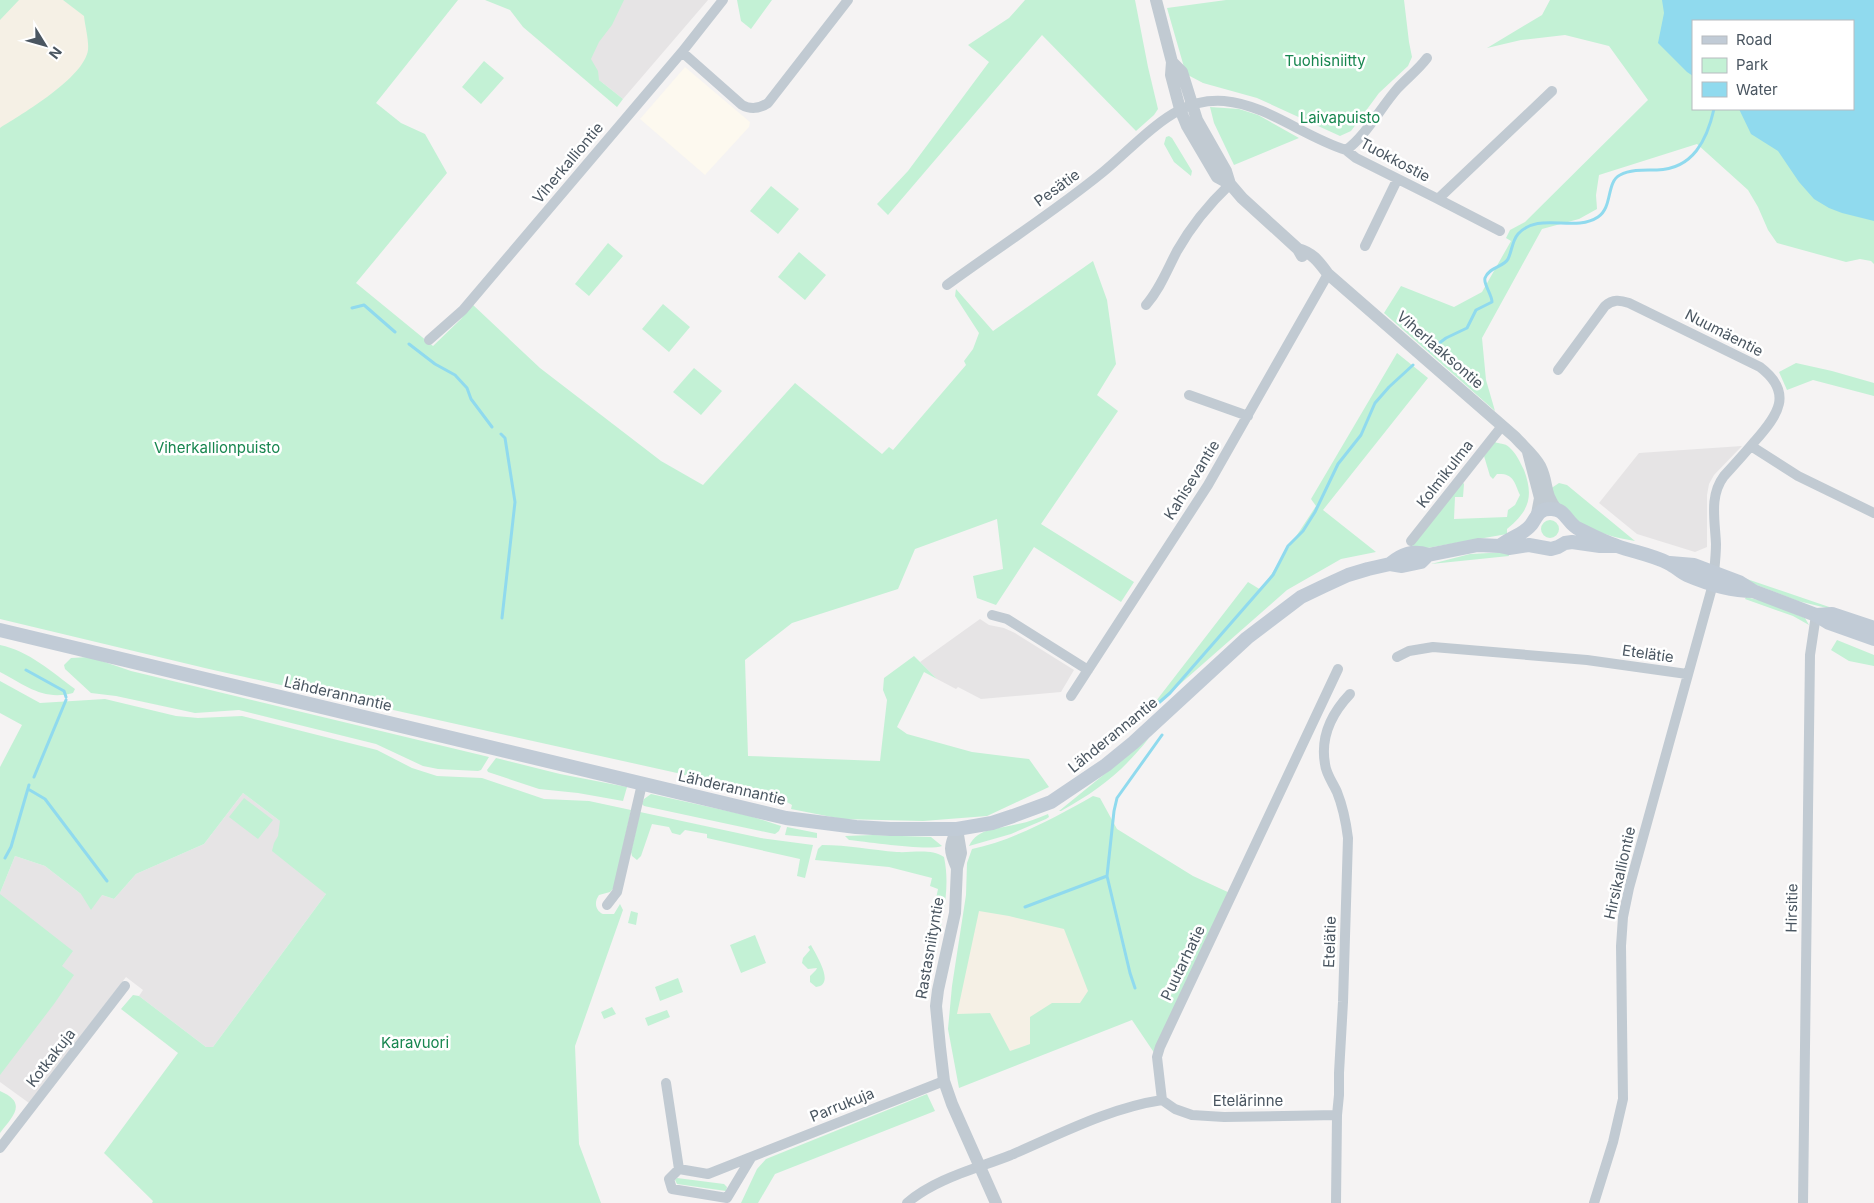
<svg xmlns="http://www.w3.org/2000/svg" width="1874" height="1203" font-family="Inter,sans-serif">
	<rect width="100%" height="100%" fill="#f5f3f3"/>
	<!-- commercial -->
	<path fill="#fdf9ef" d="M 685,67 L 750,122 L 749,127 L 705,175 L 640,119 Z"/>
	<!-- education -->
	<path fill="#e6e4e5" d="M 544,0 L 708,0 L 623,99 L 599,80 Z
		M 1742,446 L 1714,475 L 1709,484 L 1707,495 L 1707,547 L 1695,552 L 1637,534 L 1599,503 L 1639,453 Z
		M 980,619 L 989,625 L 1004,628 L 1015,633 L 1074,670 L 1061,692 L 981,699 L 958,687 L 956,689 L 937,679 L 920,662 Z
		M 243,793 L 280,821 L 326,894 L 213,1047 L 206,1047 L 139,996 L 143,990 L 126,977 L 29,1103 L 0,1082 L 0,893 L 15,856 L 45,866 L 81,894 L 102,895 L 114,899 L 136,874 L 204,844 Z"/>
	<!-- green -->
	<path fill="#c3f1d5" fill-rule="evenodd" d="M 0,0 L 458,0 L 376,103 L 401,123 L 425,134 L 447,173 L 356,283 L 433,346 L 461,319 L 472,304 L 540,368 L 661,461 L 703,485 L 795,383 L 882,454 L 889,447 L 893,450 L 966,365 L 964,361 L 973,349 L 979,333 L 955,296 L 956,289 L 993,331 L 1093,261 L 1107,300 L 1116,364 L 1097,395 L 1118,411 L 1041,524 L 1134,582 L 1121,602 L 1034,547 L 996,605 L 977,598 L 973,576 L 1003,569 L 997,519 L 915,549 L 898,589 L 792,623 L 745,660 L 748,756 L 880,761 L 887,700 L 883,690 L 884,678 L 914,656 L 937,679 L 924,672 L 897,727 L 907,734 L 972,752 L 1029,759 L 1049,787 L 987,816 L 923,821 L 842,819 L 791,809 L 792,805 L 787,802 L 677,773 L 209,669 L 0,619 Z
		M 485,0 L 624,0 L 612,25 L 599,42 L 591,59 L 598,71 L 599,80 L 623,99 L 617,107 L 523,27 L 510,10 Z
		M 737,0 L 772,0 L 751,29 L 741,21 Z
		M 1025,0 L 1135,0 L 1148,67 L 1158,109 L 1154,115 L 1136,131 L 1042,35 L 888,215 L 877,204 L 908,171 L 989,62 L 968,45 L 1009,18 Z
		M 1226,0 L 1404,0 L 1409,42 L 1412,57 L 1408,66 L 1379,93 L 1351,131 L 1340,136 L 1257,98 L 1203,83 L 1186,74 L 1167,8 Z
		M 1550,0 L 1874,0 L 1874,264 L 1871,261 L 1860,259 L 1846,262 L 1777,243 L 1768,230 L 1758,207 L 1748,190 L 1697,144 L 1599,175 L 1596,195 L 1597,209 L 1579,219 L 1542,229 L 1482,338 L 1486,380 L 1495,411 L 1384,313 L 1401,286 L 1454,307 L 1482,292 L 1511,241 L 1506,238 L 1510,230 L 1525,222 L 1648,100 L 1609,46 L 1565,35 L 1521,40 L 1487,48 L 1542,15 ZM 1693,21 L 1853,21 L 1853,109 L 1693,109 Z
		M 484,61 L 504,78 L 481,104 L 462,87 Z
		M 1210,107 L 1239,109 L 1258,115 L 1299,138 L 1234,165 L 1214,123 Z
		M 1169,136 L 1172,138 L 1192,171 L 1191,176 L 1174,162 L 1164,144 L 1166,137 Z
		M 771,186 L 799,209 L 778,234 L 750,211 Z
		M 608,243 L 623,256 L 589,296 L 575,284 Z
		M 799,252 L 826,275 L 805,300 L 778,277 Z
		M 663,304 L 690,327 L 669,352 L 642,329 Z
		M 1397,353 L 1428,378 L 1323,510 L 1376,552 L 1341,559 L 1287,590 L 1146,714 L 1248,582 L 1261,590 L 1316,506 L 1311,499 Z
		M 1796,363 L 1832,371 L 1874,383 L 1874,396 L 1813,380 L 1787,390 L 1779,372 Z
		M 694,368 L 722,391 L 701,415 L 673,392 Z
		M 1495,442 C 1499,444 1505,443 1509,447 C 1516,453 1520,462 1524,470 C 1534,497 1529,511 1507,529 L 1507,534 L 1410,551 L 1413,543 L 1462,481 L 1464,484 L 1463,497 L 1455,497 L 1454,519 L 1507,517 L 1508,510 L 1515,505 L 1520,495 C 1514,481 1513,473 1497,474 L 1493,479 L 1490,476 L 1484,456 Z
		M 1559,483 L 1567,485 L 1635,541 C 1598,535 1568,523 1550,489 Z
		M1541 529a9 9 0 1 1 18 0a9 9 0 1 1-18 0Z
		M 1508,552 L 1509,556 L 1431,564 L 1470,554 Z
		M 1741,577 L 1835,609 L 1835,610 L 1798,601 L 1741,579 Z
		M 1746,597 L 1767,602 L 1805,618 L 1809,625 L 1793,616 L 1745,599 Z
		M 1837,640 L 1874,655 L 1874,666 L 1849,661 L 1831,650 Z
		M 0,645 C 29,651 52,672 75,689 L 73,693 C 43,701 25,685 0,672 Z
		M 90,657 L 131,671 L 489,757 L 481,770 L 478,771 L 438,769 L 423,766 L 376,744 L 239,710 L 195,713 L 116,696 L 91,693 L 65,669 L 64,665 L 71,658 Z
		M 0,681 L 40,703 L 105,699 L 176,716 L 198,718 L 242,716 L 377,750 L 412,768 L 437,776 L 482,778 L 544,799 L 589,801 L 631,810 L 614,888 L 610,892 L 599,895 C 594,902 595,910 603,914 L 614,914 L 620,904 L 623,910 L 575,1046 L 579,1144 L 601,1203 L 152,1203 L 153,1201 L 104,1153 L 178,1053 L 121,1009 L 133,995 L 139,996 L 206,1047 L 213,1047 L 326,894 L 272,851 L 274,843 L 278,836 L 280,821 L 243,793 L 204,844 L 136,874 L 114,899 L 102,895 L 91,910 L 81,894 L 45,866 L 15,856 L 0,893 L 0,767 L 22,725 L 0,713 Z
		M 1149,738 C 1122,772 1099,790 1061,811 L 1059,811 Z
		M 496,758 L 560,774 L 627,787 L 623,801 L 578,793 L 539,789 L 488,772 L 487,770 Z
		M 651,794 L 750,816 L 781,826 L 779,831 L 775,834 L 644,806 L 642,804 L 644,799 Z
		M 1093,796 L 1100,798 L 1117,829 L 1193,876 L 1232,894 L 1157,1057 L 1132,1020 L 959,1088 L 948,1029 L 952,986 L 966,895 L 967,863 L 972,849 C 1012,841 1058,816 1093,796 Z
		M 244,798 L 273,820 L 258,839 L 229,817 Z
		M 640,812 L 761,838 L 813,845 L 805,878 L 797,876 L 800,859 L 707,838 L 707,834 L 685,830 L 680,835 L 672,833 L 669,827 L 652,824 L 641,856 L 637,860 L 632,856 L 631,852 Z
		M 1048,814 L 1049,817 L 1046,819 L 1011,834 L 969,846 C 978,827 1000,829 1018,824 C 1029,822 1038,818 1048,814 Z
		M 787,827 L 817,833 L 817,838 L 785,835 Z
		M 873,835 L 931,837 L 942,846 C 928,851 868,842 849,840 L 845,836 Z
		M 822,845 C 848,845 872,850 897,852 C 912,853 931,848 944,857 C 950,885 944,912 938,940 L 927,942 L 938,889 L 930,886 L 932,878 L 889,867 L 815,860 L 818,849 Z
		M 0,894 L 73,951 L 62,966 L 74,975 L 54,1004 L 0,1075 Z
		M 631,911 L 638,913 L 636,925 L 628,923 Z
		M 755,935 L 766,963 L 741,973 L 730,945 Z
		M 811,945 C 816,955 836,985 816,987 L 810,982 L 810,976 L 816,970 L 817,968 L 808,969 L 802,963 L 803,958 L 810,950 L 808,947 Z
		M 678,978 L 683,992 L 660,1001 L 655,987 Z
		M 612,1007 L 616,1014 L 604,1019 L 601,1012 Z
		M 667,1010 L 670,1017 L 648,1026 L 645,1018 Z
		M 0,1091 C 28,1103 13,1116 0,1133 Z
		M 927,1094 L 935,1111 L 775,1174 L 758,1203 L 741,1203 L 757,1169 L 766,1159 Z
		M 677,1178 L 724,1184 L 727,1187 L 726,1191 L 677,1184 L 675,1180 Z"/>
	<!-- sand -->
	<path fill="#f5f0e5" d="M 19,0 L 63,0 L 84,16 C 85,26 89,40 88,50 C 84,78 22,114 0,128 L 0,20 Z
		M 979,911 L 1009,916 L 1064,929 L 1088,991 L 1080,1003 L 1052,1003 L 1030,1017 L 1030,1044 L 1010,1051 L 990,1013 L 957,1014 Z"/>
	<!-- water -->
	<path fill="#90daee" d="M 1662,0 L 1874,0 L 1874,221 L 1842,213 L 1829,208 L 1814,199 L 1799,182 L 1778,151 L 1751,134 L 1739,109 L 1853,109 L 1853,21 L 1693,21 L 1693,76 L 1687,72 L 1658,43 L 1664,13 Z"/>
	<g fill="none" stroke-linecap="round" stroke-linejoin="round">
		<!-- stream -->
		<path stroke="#90daee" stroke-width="3" d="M 352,308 L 364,305 L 395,332
			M 409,344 L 435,364 L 455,375 L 467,388 L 471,399 L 492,427
			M 1430,350 L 1446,338 L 1467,328 L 1476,310 L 1492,302 C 1492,294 1483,284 1485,278 C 1489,267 1504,267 1508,259 C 1512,251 1512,241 1518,234 C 1539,211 1574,233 1598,217 C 1613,207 1606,182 1620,175 C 1631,169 1645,170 1657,170 C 1693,169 1707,140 1714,109
			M 501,434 L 505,438 L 515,502 L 502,618
			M 26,670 L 64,691 L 66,697
			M 1146,714 L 1170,693 L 1273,575 L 1288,546 L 1303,531 L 1315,512 L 1338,464 L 1361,435 L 1375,403 L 1389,387 L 1413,365
			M 34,777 L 66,700
			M 28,789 L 45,799 L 107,881
			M 5,858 L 11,847 L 29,785
			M 1025,907 L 1107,876
			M 1135,988 L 1130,973 L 1107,876 L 1114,811 L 1117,798 L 1162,735"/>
		<!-- minor -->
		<path stroke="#c1cad2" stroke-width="10" d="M 682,52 L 742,105 C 751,110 759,109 768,103 L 848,0
			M 1346,150 C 1364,138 1382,106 1397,89 C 1407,78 1418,70 1427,58
			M 1438,199 L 1500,231
			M 1365,246 L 1397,180
			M 947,285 C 999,247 1054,212 1103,172 C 1126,153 1155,122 1180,110 C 1193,103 1209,100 1224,101 C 1268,105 1304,137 1346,150 L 1356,158 L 1438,199 L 1552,91
			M 1146,305 C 1160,289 1167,270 1177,251 C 1191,226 1210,203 1230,184
			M 429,340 L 463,310 L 682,52 L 723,0
			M 1558,370 L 1605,306 C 1613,299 1620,300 1629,303 L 1760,367 C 1794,393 1778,415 1755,441 C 1745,453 1735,464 1724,476 C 1709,496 1715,520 1716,544 C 1716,557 1714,571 1713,584 L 1629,888 L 1623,917 L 1621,946 L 1623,1099 L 1613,1142 L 1594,1203
			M 1189,395 L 1248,416
			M 1751,446 L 1798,476 L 1874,513
			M 1411,541 L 1502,426
			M 992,615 L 1007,619 L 1088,670
			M 1397,657 L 1409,651 L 1433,647 L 1587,660 L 1687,674
			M 1071,696 L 1208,485 L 1328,274
			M 607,905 L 617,892 L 642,784
			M 666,1083 L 679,1169
			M 1162,1100 L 1175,1109 L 1192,1115 L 1224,1117 L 1337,1115
			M 0,1148 L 125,986
			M 679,1169 L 708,1174 L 944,1081
			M 679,1169 L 669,1179 L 672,1189 L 727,1198 L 751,1158
			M 907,1203 C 936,1178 976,1169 1011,1155 C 1060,1134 1109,1108 1162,1100 L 1157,1057 L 1160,1047 L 1338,669
			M 1336,1203 L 1337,1115 L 1339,1095 L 1339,1073 L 1343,1002 L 1348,838 C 1346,822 1343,807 1337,792 C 1333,783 1326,774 1325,764 C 1320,736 1332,713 1350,694
			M 1803,1203 L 1810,655 L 1816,615"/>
		<!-- tertiary -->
		<path stroke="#c1cad2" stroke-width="12" d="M 1156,0 L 1172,62 L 1171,75 L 1180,109 L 1187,126 L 1217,177 L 1230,184 L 1242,198 L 1298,249 L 1302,256
			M 1172,62 L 1182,72 L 1197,120 L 1226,171 L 1230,184
			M 1298,249 C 1313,253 1319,262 1328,274 L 1515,437 C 1523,446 1535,456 1540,466 C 1549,484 1543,493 1557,510
			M 1528,452 L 1540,498 L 1537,514
			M 957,829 L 961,853 L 957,868 L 955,913 L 938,990 L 936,1006 L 940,1047 L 944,1081 L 952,1104 L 996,1203
			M 957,868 C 949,850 949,847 957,829"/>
		<!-- secondary -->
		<path stroke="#c1cbd6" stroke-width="14" d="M 1500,546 C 1509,538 1523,535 1531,525 C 1537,517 1538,509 1550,509 C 1566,508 1567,524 1579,529 C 1591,535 1604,542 1617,546 C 1634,552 1652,555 1668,563 C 1675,566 1680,572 1687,575 C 1708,584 1731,591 1753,591
			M 1670,563 L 1694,565 L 1739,582 L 1753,591 L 1816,615 L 1829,623 L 1874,639
			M 1390,564 C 1402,554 1413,550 1428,555
			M 1816,615 L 1832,614 L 1874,628
			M 0,630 L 786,818 L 856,827 L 890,829 L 957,829 L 992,823 L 1013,816 L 1051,802 L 1106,765 L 1133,743 L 1247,638 L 1301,597 L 1324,586 L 1348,575 L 1368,569 L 1390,564 L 1402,566 L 1421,562 L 1428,555 L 1478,545 L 1500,546 L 1509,548 L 1529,545 L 1551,549 L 1558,547 L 1565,543 L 1572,542 L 1600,546 L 1616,546"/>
	</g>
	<g text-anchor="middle" stroke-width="5" stroke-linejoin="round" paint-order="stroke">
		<!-- park labels -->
		<g font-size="15" fill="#17864f" stroke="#fff">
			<text x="1325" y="66">Tuohisniitty</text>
			<text x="1340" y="123">Laivapuisto</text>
			<text x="217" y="453">Viherkallionpuisto</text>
			<text x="415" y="1048">Karavuori</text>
		</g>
		<!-- street labels -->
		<g font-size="15" fill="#4a5661" stroke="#fff">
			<text transform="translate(1395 160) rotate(28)" y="5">Tuokkostie</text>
			<text transform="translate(568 163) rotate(-50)" y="5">Viherkalliontie</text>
			<text transform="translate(1057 188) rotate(-36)" y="5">Pesätie</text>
			<text transform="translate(1724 333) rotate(27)" y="5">Nuumäentie</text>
			<text transform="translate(1440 350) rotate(41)" y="5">Viherlaaksontie</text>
			<text transform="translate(1445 474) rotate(-52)" y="5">Kolmikulma</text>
			<text transform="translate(1192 480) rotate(-58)" y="5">Kahisevantie</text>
			<text transform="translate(1648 654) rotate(8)" y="5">Etelätie</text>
			<text transform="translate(338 694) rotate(13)" y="5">Lähderannantie</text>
			<text transform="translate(1113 735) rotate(-39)" y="5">Lähderannantie</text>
			<text transform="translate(732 788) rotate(13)" y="5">Lähderannantie</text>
			<text transform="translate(1620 873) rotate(-77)" y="5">Hirsikalliontie</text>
			<text transform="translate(1792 908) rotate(-89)" y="5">Hirsitie</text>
			<text transform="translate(1330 942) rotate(-88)" y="5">Etelätie</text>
			<text transform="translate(930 948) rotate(-80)" y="5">Rastasniityntie</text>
			<text transform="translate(1183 963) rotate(-64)" y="5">Puutarhatie</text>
			<text transform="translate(51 1058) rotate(-52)" y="5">Kotkakuja</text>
			<text x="1248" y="1106">Etelärinne</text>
			<text transform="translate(842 1105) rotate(-22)" y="5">Parrukuja</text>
		</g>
	</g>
	<!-- legend -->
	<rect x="1692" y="20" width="162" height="90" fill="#ffffff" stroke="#b7bbc0"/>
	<rect x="1702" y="36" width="25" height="8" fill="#c1cbd6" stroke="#b7bbc0"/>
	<text x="1736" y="45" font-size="15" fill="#4a5661">Road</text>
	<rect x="1702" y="58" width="25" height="15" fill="#c3f1d5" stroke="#b7bbc0"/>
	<text x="1736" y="70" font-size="15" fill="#4a5661">Park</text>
	<rect x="1702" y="82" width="25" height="15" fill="#90daee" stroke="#b7bbc0"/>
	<text x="1736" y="95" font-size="15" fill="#4a5661">Water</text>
	<!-- north arrow -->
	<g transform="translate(45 45) rotate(127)" stroke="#ffffff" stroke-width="4" paint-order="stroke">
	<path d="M0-4L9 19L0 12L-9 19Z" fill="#4a5661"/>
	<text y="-8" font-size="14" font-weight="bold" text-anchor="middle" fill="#4a5661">N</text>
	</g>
</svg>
